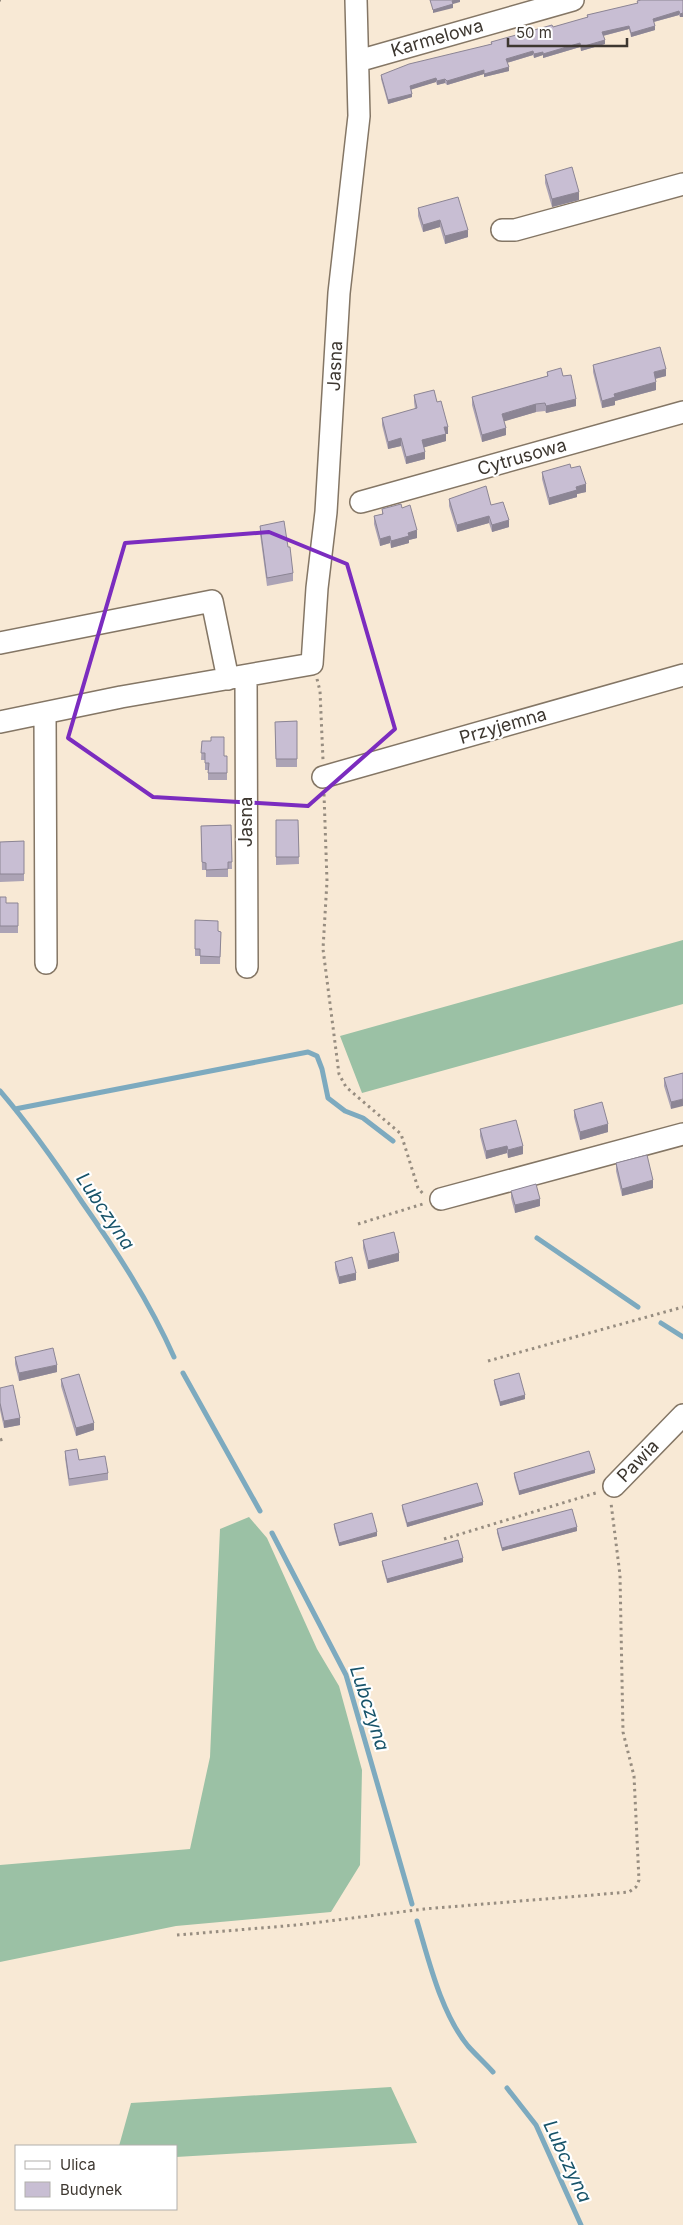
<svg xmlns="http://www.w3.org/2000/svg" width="683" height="2225" font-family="Inter,sans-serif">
	<rect width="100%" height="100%" fill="#f8e9d5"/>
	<!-- forest -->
	<path fill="#9bc1a5" d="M 683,940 L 683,1004 L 362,1093 L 340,1036 Z
		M 249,1517 L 267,1538 L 317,1649 L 339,1686 L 362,1770 L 360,1865 L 331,1912 L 176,1926 L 0,1962 L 0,1865 L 190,1849 L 210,1757 L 220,1529 Z
		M 391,2087 L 417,2143 L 176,2157 L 176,2146 L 119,2146 L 131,2103 Z"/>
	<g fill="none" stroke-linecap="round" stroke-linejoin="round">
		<!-- stream -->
		<path stroke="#7daabf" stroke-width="5" d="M 0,1091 C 30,1126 56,1163 82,1202 C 117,1252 149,1301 174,1357
			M 15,1109 L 308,1052 L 317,1056 L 322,1069 L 328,1098 L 345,1111 L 363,1118 L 393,1141
			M 537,1238 L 638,1307
			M 661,1323 L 683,1337
			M 183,1373 L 260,1511
			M 272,1533 L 346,1675 L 412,1904
			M 417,1921 C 429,1961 441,2013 468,2046 C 476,2055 485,2063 493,2072
			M 507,2088 L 536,2125 L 581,2225"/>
		<defs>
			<path id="minor" d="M 358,61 L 573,0
				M 502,230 L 515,230 L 683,184
				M 361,502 L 683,412
				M 0,643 L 212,601 L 228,679
				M 246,676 L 247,967
				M 45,713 L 46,963
				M 0,722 L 121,697 L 312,664 L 317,588 L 326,512 L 339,293 L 359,116 L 356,0
				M 323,777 L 683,675
				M 441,1199 L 683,1134
				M 614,1486 L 683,1415"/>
		</defs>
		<!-- minor casing -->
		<use href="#minor" stroke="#847665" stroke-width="24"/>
		<!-- path -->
		<path stroke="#978d80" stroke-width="3" stroke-dasharray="2.5 4" stroke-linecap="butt" d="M 0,0 L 1,0
			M 317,679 L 320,691 L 323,760
			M 324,794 L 327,881 L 323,949 L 339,1074 L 346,1087 L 401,1134 L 418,1188 L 425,1196
			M 358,1224 L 426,1203
			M 488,1361 L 683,1307
			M 0,1440 L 3,1439
			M 444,1539 L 599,1492
			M 177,1935 L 297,1925 L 424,1909 L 629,1892 L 636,1887 L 639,1880 L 634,1776 L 623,1732 L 620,1575 L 611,1503"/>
		<!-- minor -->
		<use href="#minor" stroke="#fff" stroke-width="21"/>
	</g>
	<!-- wall -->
	<path fill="#aca3b5" d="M 683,0 L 680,17 L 679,15 L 654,22 L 655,30 L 631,37 L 629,29 L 603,36 L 605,44 L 581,51 L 580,47 L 543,58 L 543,55 L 534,58 L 533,55 L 507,63 L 509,71 L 484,77 L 484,74 L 447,85 L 445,83 L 437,85 L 436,82 L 411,89 L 412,97 L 388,104 L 381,79 L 381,75 L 491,44 L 491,42 L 553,27 L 587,18 L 587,15 L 637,4 L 637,1 Z
		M 545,175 L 579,200 L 552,207 L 545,183 Z
		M 418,208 L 468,237 L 445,244 L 440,227 L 423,232 L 418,216 Z
		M 593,365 L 666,376 L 655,379 L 656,390 L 615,401 L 615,405 L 602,408 L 593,372 Z
		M 547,372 L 563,376 L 576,406 L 546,413 L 545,411 L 536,412 L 504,421 L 506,435 L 482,442 L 472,405 L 472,397 L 547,376 Z
		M 414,395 L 448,434 L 446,434 L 446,441 L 424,447 L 425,459 L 406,464 L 401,446 L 388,449 L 382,425 L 382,418 L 415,409 L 414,402 Z
		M 571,468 L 586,492 L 577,494 L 577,497 L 549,505 L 542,479 L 542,472 Z
		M 449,499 L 491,505 L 509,527 L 492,532 L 489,523 L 457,532 L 449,506 Z
		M 402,508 L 417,538 L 409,540 L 409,543 L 391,548 L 390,543 L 380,546 L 374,524 L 374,516 L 382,514 L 382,509 Z
		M 260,526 L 293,573 L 293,581 L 267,586 L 260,534 Z
		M 297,721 L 297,767 L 276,767 L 275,722 Z
		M 202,741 L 224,756 L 227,756 L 227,780 L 208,780 L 208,770 L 205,770 L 205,760 L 201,760 Z
		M 276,820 L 298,820 L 299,864 L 276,865 Z
		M 231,825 L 232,869 L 228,869 L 228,877 L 206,877 L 206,870 L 202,870 L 201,826 Z
		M 24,841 L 24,881 L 0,882 L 0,842 Z
		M 0,897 L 6,903 L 18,903 L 18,933 L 0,933 Z
		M 218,931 L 221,932 L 220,964 L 200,964 L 200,956 L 195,956 L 195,949 Z
		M 683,1073 L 671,1109 L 664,1086 L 664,1078 Z
		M 574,1110 L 608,1132 L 580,1140 L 574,1117 Z
		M 480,1129 L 523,1154 L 508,1158 L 507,1153 L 486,1159 L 480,1136 Z
		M 616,1163 L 653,1188 L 622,1196 L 616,1171 Z
		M 511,1191 L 540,1206 L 515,1213 L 511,1198 Z
		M 363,1240 L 399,1261 L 368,1269 L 363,1248 Z
		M 335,1262 L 356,1280 L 339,1284 L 335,1269 Z
		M 15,1357 L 57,1372 L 19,1381 L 15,1364 Z
		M 61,1379 L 94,1430 L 76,1436 L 61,1386 Z
		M 494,1380 L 525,1399 L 500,1406 L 494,1384 Z
		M 0,1388 L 20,1425 L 4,1428 L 0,1410 Z
		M 65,1451 L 79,1460 L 108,1473 L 108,1480 L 69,1486 L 65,1458 Z
		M 514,1473 L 595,1473 L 519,1495 L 514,1477 Z
		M 402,1505 L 483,1505 L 407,1527 L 402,1509 Z
		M 334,1524 L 377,1536 L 339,1546 L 334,1528 Z
		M 497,1529 L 577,1531 L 502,1551 L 497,1533 Z
		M 382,1561 L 463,1562 L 387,1583 L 382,1564 Z"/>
	<!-- shaded-wall -->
	<path fill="#8c8594" d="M 454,0 L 460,0 L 460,2 L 453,4 L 453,8 L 433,13 L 433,10 Z
		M 679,11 L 679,15 L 653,22 L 653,19 Z
		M 683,13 L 683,17 L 680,17 L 680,14 Z
		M 629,26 L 629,29 L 602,36 L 602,32 Z
		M 655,26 L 655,30 L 631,37 L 631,33 Z
		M 605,40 L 605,44 L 581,51 L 581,47 Z
		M 580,43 L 580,47 L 543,58 L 543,54 Z
		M 533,51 L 533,55 L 506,63 L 506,59 Z
		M 543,52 L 543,55 L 534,58 L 534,54 Z
		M 509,67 L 509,71 L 484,77 L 484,74 Z
		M 484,70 L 484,74 L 447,85 L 447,81 Z
		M 436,78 L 436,82 L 410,90 L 410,86 Z
		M 445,79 L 445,83 L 437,85 L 437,81 Z
		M 412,94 L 412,97 L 388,104 L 388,100 Z
		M 579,192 L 579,200 L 552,207 L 552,199 Z
		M 440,220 L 440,227 L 423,232 L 423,225 Z
		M 468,230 L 468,237 L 445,244 L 445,236 Z
		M 666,369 L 666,376 L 654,379 L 654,372 Z
		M 656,382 L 656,390 L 615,401 L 615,405 L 602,408 L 602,401 L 614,394 Z
		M 576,399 L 576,406 L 546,413 L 546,406 Z
		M 536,404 L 536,412 L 502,422 L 502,414 Z
		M 444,427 L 448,427 L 448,434 L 446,434 L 446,441 L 422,448 L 422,440 Z
		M 506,428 L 506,435 L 482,442 L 482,435 Z
		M 401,438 L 401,446 L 388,449 L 388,442 Z
		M 425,452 L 425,459 L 406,464 L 406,457 Z
		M 586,484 L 586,492 L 577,494 L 577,497 L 549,505 L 549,498 L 576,487 Z
		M 489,516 L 489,523 L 457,532 L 457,525 Z
		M 509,520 L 509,527 L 492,532 L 492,525 Z
		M 417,530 L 417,538 L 409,540 L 409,543 L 391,548 L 391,541 L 408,533 Z
		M 390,536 L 390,543 L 380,546 L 380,539 Z
		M 683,1099 L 683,1106 L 671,1109 L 671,1102 Z
		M 608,1124 L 608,1132 L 580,1140 L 580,1132 Z
		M 507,1146 L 507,1153 L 486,1159 L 486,1151 Z
		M 523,1146 L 523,1154 L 508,1158 L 508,1150 Z
		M 653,1180 L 653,1188 L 622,1196 L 622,1189 Z
		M 540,1199 L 540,1206 L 515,1213 L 515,1205 Z
		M 399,1253 L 399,1261 L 368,1269 L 368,1261 Z
		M 356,1273 L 356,1280 L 339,1284 L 339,1277 Z
		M 57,1365 L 57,1372 L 19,1381 L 19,1373 Z
		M 525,1395 L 525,1399 L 500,1406 L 500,1402 Z
		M 20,1418 L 20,1425 L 4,1428 L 4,1421 Z
		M 94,1423 L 94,1430 L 76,1436 L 76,1428 Z
		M 595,1470 L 595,1473 L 519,1495 L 519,1491 Z
		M 483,1502 L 483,1505 L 407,1527 L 407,1523 Z
		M 577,1527 L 577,1531 L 502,1551 L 502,1548 Z
		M 377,1532 L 377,1536 L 339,1546 L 339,1543 Z
		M 463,1558 L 463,1562 L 387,1583 L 387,1579 Z"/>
	<!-- building -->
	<path fill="#c8bed3" stroke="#8c8594" d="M 430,0 L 454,0 L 452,1 L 453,4 L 433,10 Z
		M 641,0 L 683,0 L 683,13 L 680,14 L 679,11 L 653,19 L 655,26 L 631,33 L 629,26 L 602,32 L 605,40 L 581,47 L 580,43 L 543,54 L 543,52 L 534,54 L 533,51 L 506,59 L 509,67 L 484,74 L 484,70 L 447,81 L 445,79 L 437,81 L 436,78 L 410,86 L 412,94 L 388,100 L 381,75 L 409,64 L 492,44 L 491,42 L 552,25 L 553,27 L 588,17 L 587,15 L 638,3 L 637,1 Z
		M 572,167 L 579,192 L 552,199 L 545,175 Z
		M 458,197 L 468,230 L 445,236 L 440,220 L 423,225 L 418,208 Z
		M 660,347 L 666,369 L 654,372 L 656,382 L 614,394 L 615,397 L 602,401 L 593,365 Z
		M 561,368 L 563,376 L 571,375 L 576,399 L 546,406 L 545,403 L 536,404 L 502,414 L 506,428 L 482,435 L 472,397 L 548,376 L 547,372 Z
		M 434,390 L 437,402 L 441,401 L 448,427 L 444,427 L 446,434 L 422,440 L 425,452 L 406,457 L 401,438 L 388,442 L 382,418 L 417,408 L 414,395 Z
		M 570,464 L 571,468 L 580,466 L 586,484 L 576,487 L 577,490 L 549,498 L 542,472 Z
		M 486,486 L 491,505 L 503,502 L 509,520 L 492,525 L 489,516 L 457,525 L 449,499 Z
		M 401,504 L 402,508 L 410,505 L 417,530 L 408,533 L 409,536 L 391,541 L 390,536 L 380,539 L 374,516 L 383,514 L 382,509 Z
		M 284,521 L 288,547 L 290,547 L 293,573 L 267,578 L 260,526 Z
		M 297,721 L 297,759 L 276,759 L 275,722 Z
		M 211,737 L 224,737 L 224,756 L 227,756 L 227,773 L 208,773 L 209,763 L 205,763 L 205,753 L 201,753 L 202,741 L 211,741 Z
		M 276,820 L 298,820 L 299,857 L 276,857 Z
		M 231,825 L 232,862 L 228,862 L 228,869 L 206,870 L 206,863 L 202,862 L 201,826 Z
		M 24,841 L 24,874 L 0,874 L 0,842 Z
		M 0,897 L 6,897 L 6,903 L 18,903 L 18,926 L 0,926 Z
		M 195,920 L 218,921 L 218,931 L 221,932 L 220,957 L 200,956 L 200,949 L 195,949 Z
		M 683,1073 L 683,1099 L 671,1102 L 664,1078 Z
		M 602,1102 L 608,1124 L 580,1132 L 574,1110 Z
		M 516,1120 L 523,1146 L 508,1150 L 507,1146 L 486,1151 L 480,1129 Z
		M 647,1155 L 653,1180 L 622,1189 L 616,1163 Z
		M 536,1184 L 540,1199 L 515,1205 L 511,1191 Z
		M 394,1232 L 399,1253 L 368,1261 L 363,1240 Z
		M 352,1257 L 356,1273 L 339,1277 L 335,1262 Z
		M 53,1348 L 57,1365 L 19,1373 L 15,1357 Z
		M 519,1373 L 525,1395 L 500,1402 L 494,1380 Z
		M 79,1374 L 94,1423 L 76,1428 L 61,1379 Z
		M 13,1385 L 20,1418 L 4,1421 L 0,1403 L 0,1388 Z
		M 77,1449 L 79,1460 L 105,1456 L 108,1473 L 69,1479 L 65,1451 Z
		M 589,1451 L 595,1470 L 519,1491 L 514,1473 Z
		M 477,1483 L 483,1502 L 407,1523 L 402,1505 Z
		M 572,1509 L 577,1527 L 502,1548 L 497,1529 Z
		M 372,1513 L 377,1532 L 339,1543 L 334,1524 Z
		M 458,1540 L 463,1558 L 387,1579 L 382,1561 Z"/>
	<!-- marked area -->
	<path fill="none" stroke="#7b2cbf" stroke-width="4" stroke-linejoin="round" d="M 269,532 L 347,564 L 395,729 L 308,806 L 153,797 L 68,738 L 125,543 Z"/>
	<g text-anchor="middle" stroke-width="4.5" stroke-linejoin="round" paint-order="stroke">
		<!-- street labels -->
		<g font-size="18" fill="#3d3730" stroke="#fff">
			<text transform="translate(437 38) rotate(-16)" y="6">Karmelowa</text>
			<text transform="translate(335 366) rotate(-87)" y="6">Jasna</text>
			<text transform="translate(522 457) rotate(-16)" y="6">Cytrusowa</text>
			<text transform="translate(503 726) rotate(-16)" y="6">Przyjemna</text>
			<text transform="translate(246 822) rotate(-90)" y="6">Jasna</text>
			<text transform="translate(638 1461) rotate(-46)" y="6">Pawia</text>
		</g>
		<!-- water labels -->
		<g font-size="19" font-style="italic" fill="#175369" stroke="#fff">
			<text transform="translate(106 1211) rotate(56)" y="7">Lubczyna</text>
			<text transform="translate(370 1708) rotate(72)" y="7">Lubczyna</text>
			<text transform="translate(568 2161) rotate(65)" y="7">Lubczyna</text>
		</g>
	</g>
	<!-- legend -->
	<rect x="15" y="2145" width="162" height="65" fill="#ffffff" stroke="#b1afac"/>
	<rect x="25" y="2161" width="25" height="8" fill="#ffffff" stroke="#b1afac"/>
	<text x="60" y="2170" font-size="15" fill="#3d3730">Ulica</text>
	<rect x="25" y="2182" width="25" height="15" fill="#c8bed3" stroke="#b1afac"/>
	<text x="60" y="2195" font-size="15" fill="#3d3730">Budynek</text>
	<!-- scale -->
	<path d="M508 38v8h119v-8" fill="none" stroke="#3d3730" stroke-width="2.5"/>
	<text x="516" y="38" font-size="15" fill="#3d3730" stroke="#ffffff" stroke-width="4" paint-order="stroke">50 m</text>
</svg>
